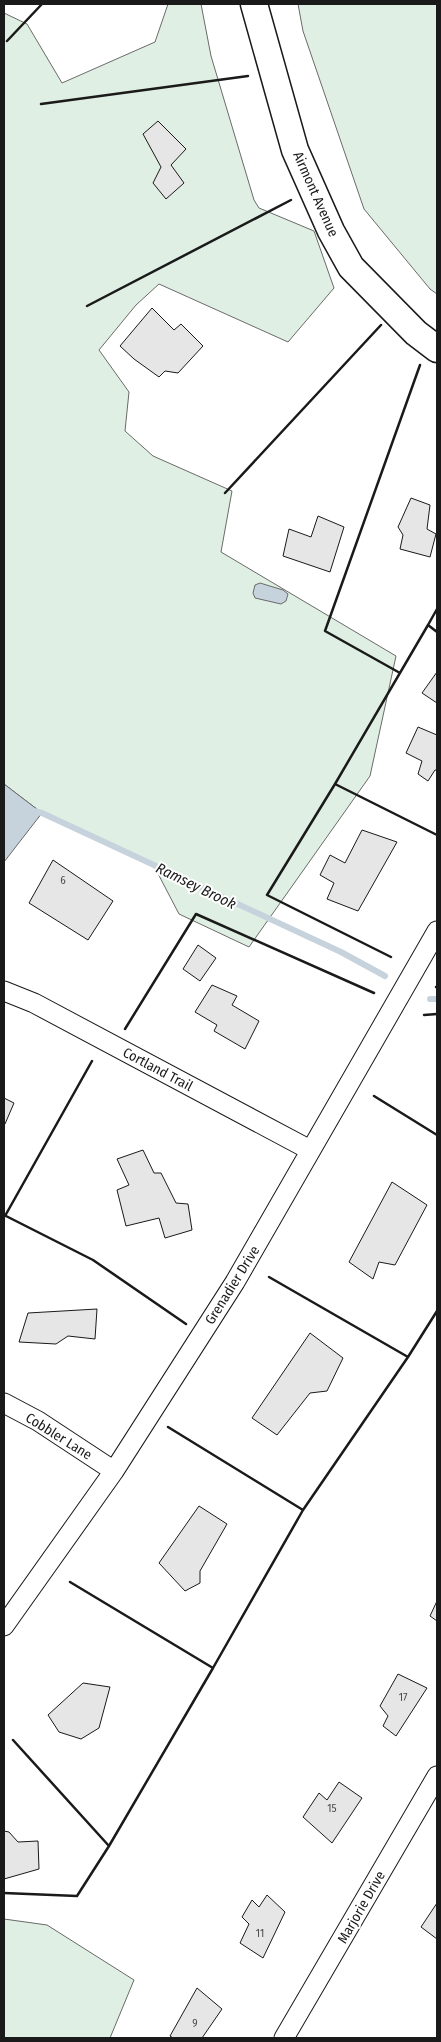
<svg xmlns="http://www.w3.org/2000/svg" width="441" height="2042" font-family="'Fira Sans Condensed',sans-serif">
	<rect width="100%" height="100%" fill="#fff"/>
	<!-- green -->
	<path fill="#e0efe3" stroke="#6a6a6a" d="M 168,4 L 201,4 L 211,56 L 254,200 L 259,208 L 314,231 L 334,288 L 288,342 L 159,284 L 136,305 L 99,350 L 129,392 L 125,431 L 153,456 L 232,491 L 221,552 L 396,656 L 370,776 L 249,947 L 179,914 L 154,866 L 42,813 L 4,784 L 4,13 L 27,24 L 62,83 L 155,42 Z
		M 298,4 L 437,4 L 437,294 L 430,289 L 364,209 L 303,31 Z
		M 4,1919 L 47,1925 L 134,1980 L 110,2038 L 4,2038 Z"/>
	<!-- water -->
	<path fill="#c6d2dc" stroke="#6a6a6a" d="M 260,583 L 283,590 L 288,594 L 286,601 L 281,604 L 255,598 L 253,593 L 255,585 Z
		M 4,784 L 42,813 L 4,862 Z"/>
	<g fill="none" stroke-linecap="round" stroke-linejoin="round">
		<!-- stream -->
		<path stroke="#c6d2dc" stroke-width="6" d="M 34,811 L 42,813 L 341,952 L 385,976
			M 430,999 L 437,999"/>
	</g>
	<!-- building -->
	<path fill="#e6e6e6" stroke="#1a1a1a" d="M 158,121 L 186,149 L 171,165 L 184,183 L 166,199 L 153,183 L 161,167 L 143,134 Z
		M 152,308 L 174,330 L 181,324 L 203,346 L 178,373 L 165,371 L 159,377 L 134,359 L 120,346 Z
		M 411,498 L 430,505 L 427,529 L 436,534 L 430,557 L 400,549 L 403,535 L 398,527 Z
		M 318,516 L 344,527 L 330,572 L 283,556 L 289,529 L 311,537 Z
		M 437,672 L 437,703 L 422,693 Z
		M 418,727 L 437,735 L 437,770 L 435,770 L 428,781 L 418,774 L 422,761 L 406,753 Z
		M 362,830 L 397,842 L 358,911 L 327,899 L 334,883 L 320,875 L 330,855 L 345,863 Z
		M 53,860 L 113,901 L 88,940 L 29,903 Z
		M 198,945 L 216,958 L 200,981 L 183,969 Z
		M 212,985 L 237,996 L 232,1005 L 259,1021 L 245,1049 L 214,1031 L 217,1025 L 195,1012 Z
		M 4,1098 L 14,1103 L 5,1124 L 4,1123 Z
		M 143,1150 L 154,1173 L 161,1173 L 176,1203 L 188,1204 L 192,1230 L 165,1238 L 159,1218 L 126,1226 L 117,1190 L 129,1185 L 117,1159 Z
		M 392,1182 L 427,1205 L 395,1265 L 379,1262 L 373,1279 L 349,1262 Z
		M 97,1309 L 95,1339 L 68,1336 L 56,1344 L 19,1342 L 28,1313 Z
		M 310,1333 L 343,1358 L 327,1391 L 310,1393 L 277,1435 L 252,1418 Z
		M 199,1506 L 227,1524 L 200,1571 L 200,1583 L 185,1591 L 159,1563 Z
		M 437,1601 L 437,1621 L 430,1616 Z
		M 398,1674 L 427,1688 L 396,1736 L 383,1726 L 388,1716 L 380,1706 Z
		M 83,1683 L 110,1687 L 99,1728 L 81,1739 L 59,1732 L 48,1715 Z
		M 339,1782 L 362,1798 L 332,1843 L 303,1817 L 319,1793 L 327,1800 Z
		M 4,1831 L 9,1832 L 18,1842 L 38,1841 L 39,1869 L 4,1879 Z
		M 267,1895 L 285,1912 L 263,1958 L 240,1943 L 249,1924 L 242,1917 L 252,1900 L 259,1907 Z
		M 437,1903 L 437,1939 L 421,1927 Z
		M 197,1988 L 222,2009 L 202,2038 L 173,2038 L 170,2036 Z"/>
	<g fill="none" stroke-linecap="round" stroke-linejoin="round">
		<defs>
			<path id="street" d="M 4,991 L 34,1003 L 310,1150
				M 4,1403 L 38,1421 L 114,1471
				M 4,1626 L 114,1471 L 235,1282 L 437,931
				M 284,2038 L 437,1776"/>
			<path id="secondary" d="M 254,4 L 295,150 L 331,231 L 351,267 L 416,333 L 437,349"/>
		</defs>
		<!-- street casing -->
		<use href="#street" stroke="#1a1a1a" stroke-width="21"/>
		<!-- secondary casing -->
		<use href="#secondary" stroke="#1a1a1a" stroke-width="29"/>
		<!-- street -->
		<use href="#street" stroke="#fff" stroke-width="19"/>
		<!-- secondary -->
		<use href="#secondary" stroke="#fff" stroke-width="26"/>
		<!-- wall -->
		<path stroke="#1a1a1a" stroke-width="2.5" d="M 7,41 L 42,4
			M 41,104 L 248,76
			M 87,306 L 291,200
			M 225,493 L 381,325
			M 437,609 L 428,625 L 437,632
			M 428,625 L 335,784 L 437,835
			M 400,673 L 325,631 L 420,365
			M 335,784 L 267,895 L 391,957
			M 436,987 L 437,987
			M 424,1015 L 437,1014
			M 125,1029 L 196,914 L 374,993
			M 374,1096 L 437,1135
			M 4,1215 L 93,1260 L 186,1324
			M 5,1216 L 92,1061
			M 269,1277 L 408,1357 L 437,1311
			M 168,1427 L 303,1510 L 408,1357
			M 70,1582 L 213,1668 L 303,1510
			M 13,1740 L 109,1846 L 213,1668
			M 4,1893 L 77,1896 L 109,1846"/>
	</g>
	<g text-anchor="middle" stroke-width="4" stroke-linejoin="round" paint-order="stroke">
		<!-- number labels -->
		<g font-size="11" fill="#4d4d4d">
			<text x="63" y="884">6</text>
			<text x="403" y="1701">17</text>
			<text x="332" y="1812">15</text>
			<text x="260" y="1937">11</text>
			<text x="195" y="2027">9</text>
		</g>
		<!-- street labels -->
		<g font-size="14" fill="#1a1a1a" stroke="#fff">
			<text transform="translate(316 194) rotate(66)" y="5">Airmont Avenue</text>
			<text transform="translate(158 1069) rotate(28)" y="5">Cortland Trail</text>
			<text transform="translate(232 1285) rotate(-58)" y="5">Grenadier Drive</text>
			<text transform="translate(59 1436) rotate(32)" y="5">Cobbler Lane</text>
			<text transform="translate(361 1907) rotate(-60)" y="5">Marjorie Drive</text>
		</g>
		<!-- water labels -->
		<g font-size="15" font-style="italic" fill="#1a1a1a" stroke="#fff">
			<text transform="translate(196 886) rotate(26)" y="5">Ramsey Brook</text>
		</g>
	</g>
	<!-- border -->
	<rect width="441" height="2042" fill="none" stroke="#1a1a1a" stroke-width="10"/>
</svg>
